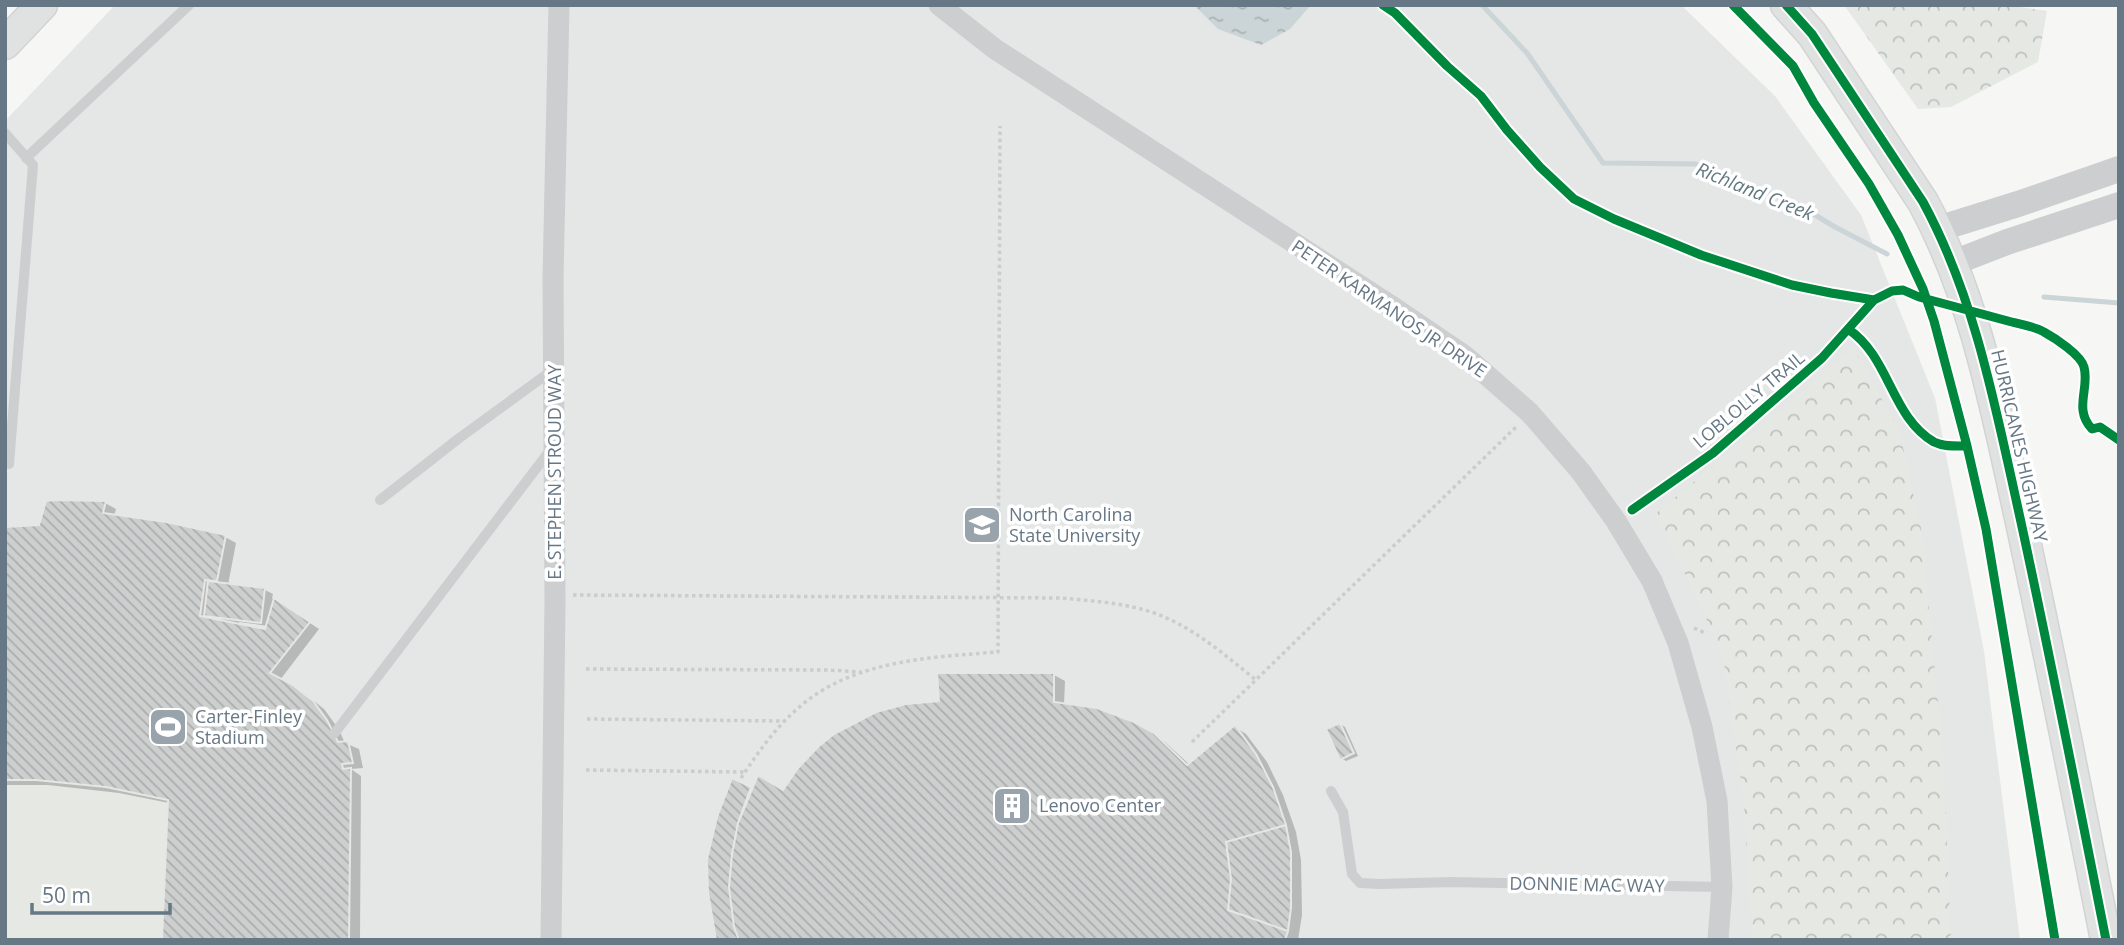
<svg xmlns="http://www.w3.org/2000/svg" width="2124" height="945" font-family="'Open Sans',sans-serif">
	<defs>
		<pattern id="forest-crowns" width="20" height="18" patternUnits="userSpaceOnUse" patternTransform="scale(1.75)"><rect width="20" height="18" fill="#e6e9e3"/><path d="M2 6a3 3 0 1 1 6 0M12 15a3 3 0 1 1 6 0" fill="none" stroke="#bec2be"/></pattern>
		<pattern id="water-ripples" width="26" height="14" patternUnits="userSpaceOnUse" patternTransform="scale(1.75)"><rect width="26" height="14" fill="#cbd4d6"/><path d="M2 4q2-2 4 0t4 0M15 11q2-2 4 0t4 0" fill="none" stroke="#a9b1b3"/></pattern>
		<pattern id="building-back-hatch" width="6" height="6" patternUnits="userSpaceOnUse" patternTransform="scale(1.75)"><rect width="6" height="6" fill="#cdcfcf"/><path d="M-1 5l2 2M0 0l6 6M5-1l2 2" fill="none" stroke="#aaadae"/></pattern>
	</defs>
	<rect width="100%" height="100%" fill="#f6f6f5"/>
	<!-- built -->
	<path fill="#e5e6e6" d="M 115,5 L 1681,5 L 1775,96 L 1861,215 L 1935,398 L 1984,651 L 2020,940 L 5,940 L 5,121 Z"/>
	<!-- forest -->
	<path fill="url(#forest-crowns)" d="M 1844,5 L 2007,5 L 2047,11 L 2038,62 L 1951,107 L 1918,109 Z
		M 1853,347 L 1899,430 L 1921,528 L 1943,754 L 1951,940 L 1752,940 L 1744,803 L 1723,655 L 1674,550 L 1654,515 L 1794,399 Z"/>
	<!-- park -->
	<path fill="#e6e9e3" d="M 54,500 L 106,501 L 104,513 L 166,522 L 226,535 L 205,580 L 200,616 L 265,629 L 274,598 L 310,622 L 271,673 C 307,692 320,705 338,742 L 348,741 L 353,763 L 342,764 L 343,769 L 351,768 L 349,940 L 5,940 L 5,527 L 39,525 L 46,501 Z"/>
	<!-- water -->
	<path fill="url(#water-ripples)" d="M 1194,5 L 1309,5 L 1309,7 L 1290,29 L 1261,45 L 1218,29 Z"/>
	<!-- shadow -->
	<path fill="#0003" fill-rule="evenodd" d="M 105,503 L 116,509 L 114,516 L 225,537 L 236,543 L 228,585 L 265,590 L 273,594 L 272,598 L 319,629 L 280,680 L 304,693 L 324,709 L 338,728 L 345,743 L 359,749 L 363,768 L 351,769 L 361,776 L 360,940 L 163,940 L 169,803 L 119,793 L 48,785 L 5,785 L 5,529 L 41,527 ZM 239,622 L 268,626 L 266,631 L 239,625 Z
		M 1054,675 L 1065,681 L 1064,705 L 1134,723 L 1165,742 L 1190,765 L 1235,727 L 1246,734 L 1267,762 L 1283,795 L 1296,832 L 1301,860 L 1302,915 L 1298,940 L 718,940 L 733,780 L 753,790 L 783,792 L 941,703 Z
		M 1340,724 L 1345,727 L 1358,756 L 1346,761 L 1341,758 Z"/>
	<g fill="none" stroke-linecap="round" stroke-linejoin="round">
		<!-- stream -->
		<path stroke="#cbd4d6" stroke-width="5" d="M 1482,5 L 1527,53 L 1603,163 L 1696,164 L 1797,204 L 1835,227 L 1887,254
			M 2044,297 L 2119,303"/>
	</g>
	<!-- building -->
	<path fill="url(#building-back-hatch)" stroke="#e6e6e4" stroke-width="2" d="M 54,500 L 106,501 L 103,513 L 166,522 L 226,535 L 217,581 L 205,580 L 200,616 L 265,629 L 274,598 L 310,622 L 270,673 L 293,685 L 313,701 L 327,720 L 338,742 L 348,741 L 353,763 L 342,764 L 343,769 L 351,768 L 349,940 L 162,940 L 168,800 L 106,787 L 36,780 L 5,780 L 5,527 L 39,525 L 46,501 Z
		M 208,581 L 265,588 L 261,623 L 204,616 Z
		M 937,673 L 1054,673 L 1054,702 L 1097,708 L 1134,722 L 1154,733 L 1187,765 L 1235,725 L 1256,754 L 1273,787 L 1286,825 L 1226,842 L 1231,879 L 1228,910 L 1288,931 L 1285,940 L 739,940 L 734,927 L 729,887 L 732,854 L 738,823 L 758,775 L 783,790 L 798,768 L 819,746 L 834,734 L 876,712 L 906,704 L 939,701 Z
		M 1340,723 L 1354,753 L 1340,760 L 1326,729 Z
		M 732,778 L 751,787 L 738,823 L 732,854 L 729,887 L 734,927 L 739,940 L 716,940 L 708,892 L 707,859 L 717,817 Z
		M 1286,825 L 1291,852 L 1291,908 L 1288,931 L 1228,910 L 1231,879 L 1226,842 Z"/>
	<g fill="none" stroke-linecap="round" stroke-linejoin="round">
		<defs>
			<path id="secondary" d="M 1786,5 L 1812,34 L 1923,202 C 1974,296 1994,400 2017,504 C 2049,649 2077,794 2106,940
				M 5,44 L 42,5"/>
		</defs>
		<!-- secondary casing -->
		<use href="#secondary" stroke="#d2d3d4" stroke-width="33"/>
		<!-- path -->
		<path stroke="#cbcccb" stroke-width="3.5" stroke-dasharray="3.5 3.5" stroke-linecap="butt" d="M 1383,5 L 1395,13 L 1447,66 L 1481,96 L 1507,130 L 1540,167 L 1574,199 L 1614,219 L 1701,255 L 1792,285 L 1831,293 L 1874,300
			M 2100,427 L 2119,440
			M 573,595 L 1061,598 C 1093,601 1127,603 1157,614 C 1194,628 1225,655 1256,680
			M 1694,628 L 1705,633
			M 586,669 L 828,670 L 861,672
			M 587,719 L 784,721
			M 1192,742 L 1517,426
			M 586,770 L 745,772
			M 741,778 C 759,751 777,725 803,704 C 856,660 933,657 998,652 L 1000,126"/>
		<!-- service -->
		<path stroke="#cccecf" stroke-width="10" d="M 5,133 L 33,165 L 9,464
			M 26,158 L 189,5
			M 380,500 L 458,439 L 554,369
			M 334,734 L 551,449
			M 1331,791 L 1343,812 L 1352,874 L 1360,883 L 1380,884 L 1451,882 L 1722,887"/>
		<!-- minor -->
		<path stroke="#cccecf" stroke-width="21" d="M 939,5 L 995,49 L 1390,305 L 1465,356 L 1530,413 L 1581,472 L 1616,521 L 1652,581 L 1678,643 L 1702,727 L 1717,801 L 1722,887 L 1718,940
			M 551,940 L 555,602 L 553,278 L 559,5"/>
		<!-- tertiary -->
		<path stroke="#cccecf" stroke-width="26" d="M 1938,229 L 2018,204 L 2119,169
			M 1953,263 L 2007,242 L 2119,205"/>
		<!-- secondary -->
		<use href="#secondary" stroke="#e0e1e1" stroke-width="30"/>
		<defs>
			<path id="cycleway" d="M 1383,5 L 1395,13 L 1447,66 L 1481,96 L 1507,130 L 1540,167 L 1574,199 L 1614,219 L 1701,255 L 1792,285 L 1831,293 L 1874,300 L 1892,291 L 1903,290 L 1919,297 C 1948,305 1978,313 2008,321 C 2019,324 2034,326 2044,332 C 2055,338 2081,355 2084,367 C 2090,388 2073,409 2092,429 L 2100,427 L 2119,440
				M 1733,5 L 1793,66 L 1814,103 L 1869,184 L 1898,235 L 1923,289 L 1934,321 L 1967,446 L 1986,529 L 2055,940
				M 1786,5 L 1812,34 L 1923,202 C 1974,296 1994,400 2017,504 C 2049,649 2077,794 2106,940
				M 1848,329 C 1890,357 1891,417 1934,442 C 1944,447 1956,446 1967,446
				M 1632,510 L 1713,453 L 1822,358 L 1874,300"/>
		</defs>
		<!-- cycleway casing -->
		<use href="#cycleway" stroke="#fff" stroke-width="13"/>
		<!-- cycleway -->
		<use href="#cycleway" stroke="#00873e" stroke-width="9"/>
	</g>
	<!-- icons -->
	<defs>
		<symbol id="university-square" viewBox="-11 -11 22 22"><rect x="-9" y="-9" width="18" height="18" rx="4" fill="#98a3ac" stroke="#fff"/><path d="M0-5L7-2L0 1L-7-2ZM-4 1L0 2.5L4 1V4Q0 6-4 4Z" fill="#fff"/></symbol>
		<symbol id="stadium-square" viewBox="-11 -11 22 22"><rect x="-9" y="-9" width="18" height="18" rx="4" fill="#98a3ac" stroke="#fff"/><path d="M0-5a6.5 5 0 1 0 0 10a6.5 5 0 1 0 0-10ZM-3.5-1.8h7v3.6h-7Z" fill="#fff"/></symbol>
		<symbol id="building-square" viewBox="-11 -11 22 22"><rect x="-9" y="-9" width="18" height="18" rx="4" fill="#98a3ac" stroke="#fff"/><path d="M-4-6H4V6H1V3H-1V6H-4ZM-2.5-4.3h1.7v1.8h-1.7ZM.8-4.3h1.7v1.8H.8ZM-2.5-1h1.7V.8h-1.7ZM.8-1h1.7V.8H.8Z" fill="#fff"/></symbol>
	</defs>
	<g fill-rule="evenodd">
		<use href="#university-square" x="960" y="503" width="44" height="44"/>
		<use href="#stadium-square" x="146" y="705" width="44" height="44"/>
		<use href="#building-square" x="990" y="784" width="44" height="44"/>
	</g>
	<g text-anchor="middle" stroke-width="7" stroke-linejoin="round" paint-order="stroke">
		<!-- street labels -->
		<g font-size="18" fill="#667785" stroke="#fff">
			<text transform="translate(1389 309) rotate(34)" y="6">PETER KARMANOS JR DRIVE</text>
			<text transform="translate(1749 400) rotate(-40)" y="6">LOBLOLLY TRAIL</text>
			<text transform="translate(2019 446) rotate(77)" y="6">HURRICANES HIGHWAY</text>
			<text transform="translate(555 472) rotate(-90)" y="6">E. STEPHEN STROUD WAY</text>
			<text transform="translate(1587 885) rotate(1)" y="6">DONNIE MAC WAY</text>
		</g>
		<!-- poi labels -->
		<g font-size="18" fill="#667785" stroke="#fff" text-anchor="start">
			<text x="1009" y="521">North Carolina<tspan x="1009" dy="21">State University</tspan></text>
			<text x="195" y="723">Carter-Finley<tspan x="195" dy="21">Stadium</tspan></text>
			<text x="1039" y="812">Lenovo Center</text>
		</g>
		<!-- water labels -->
		<g font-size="19" font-style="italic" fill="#627981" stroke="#fff">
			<text transform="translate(1755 191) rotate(22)" y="7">Richland Creek</text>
		</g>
	</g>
	<!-- border -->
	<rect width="2124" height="945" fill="none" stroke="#667785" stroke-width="14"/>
	<!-- scale -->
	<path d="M32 903v10h138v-10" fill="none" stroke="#667785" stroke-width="3.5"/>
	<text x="42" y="903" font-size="21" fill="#667785" stroke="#ffffff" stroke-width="5" paint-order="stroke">50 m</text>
</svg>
